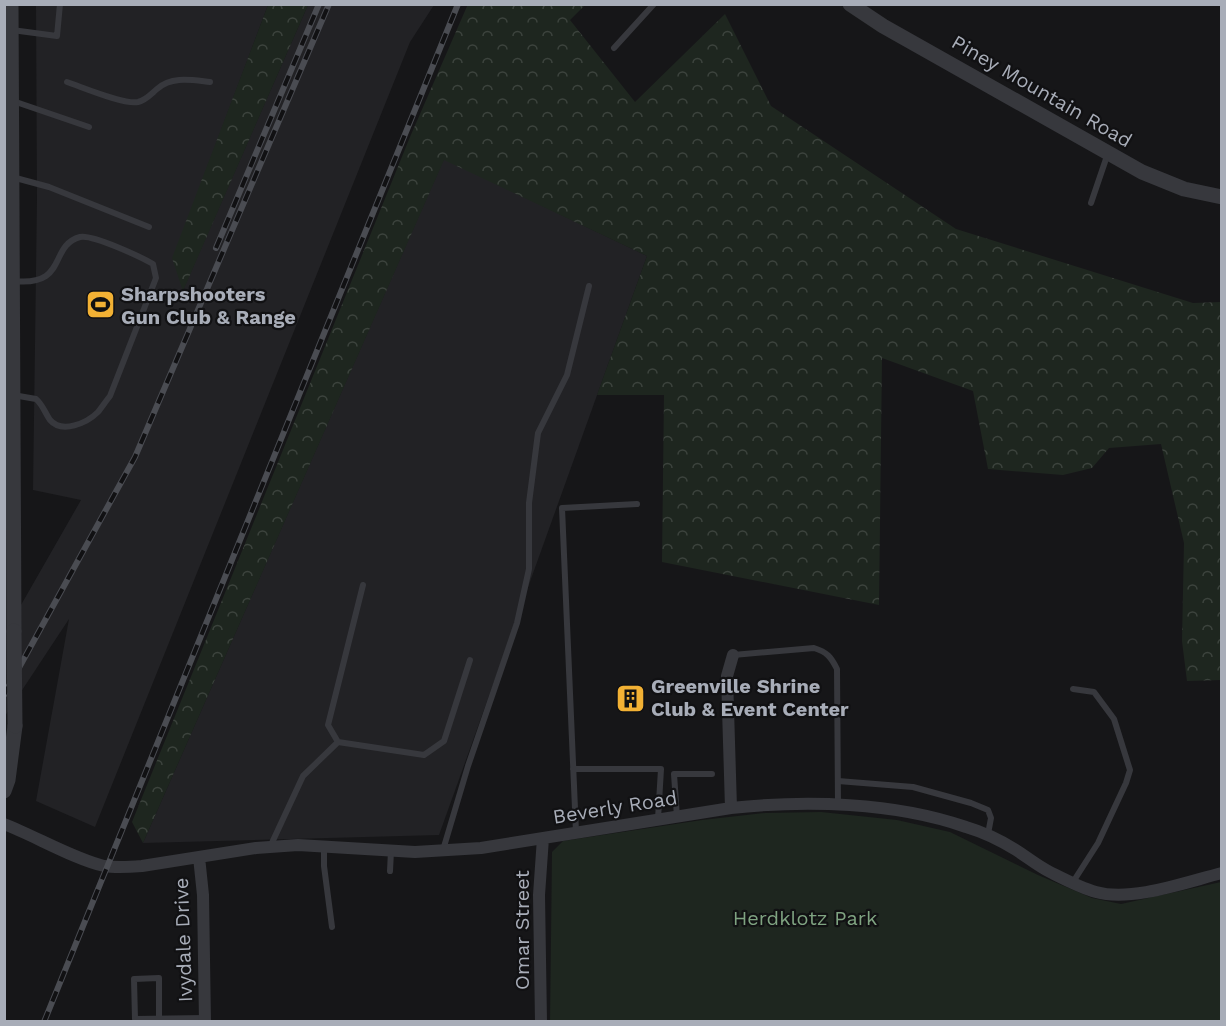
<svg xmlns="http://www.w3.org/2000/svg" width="1226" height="1026" font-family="'Work Sans',sans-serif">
	<defs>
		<pattern id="forest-crowns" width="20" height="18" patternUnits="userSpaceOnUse" patternTransform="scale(1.5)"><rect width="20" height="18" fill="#1e261f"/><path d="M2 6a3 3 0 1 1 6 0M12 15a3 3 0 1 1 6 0" fill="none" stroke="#3c433d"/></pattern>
	</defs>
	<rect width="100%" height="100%" fill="#161618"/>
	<!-- built -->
	<path fill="#222225" d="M 36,5 L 268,5 L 173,258 L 183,290 L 308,5 L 434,5 L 410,42 L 95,827 L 36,801 L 69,619 L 5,716 L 5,633 L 81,500 L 33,490 L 37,199 Z
		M 444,159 L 647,256 L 439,835 L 143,843 Z"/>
	<!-- forest -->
	<path fill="url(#forest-crowns)" d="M 468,4 L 585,5 L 570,20 L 635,102 L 725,14 L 771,106 L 956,229 L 1193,303 L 1221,302 L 1221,680 L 1187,681 L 1182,641 L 1184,543 L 1161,444 L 1109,448 L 1092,468 L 1063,475 L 988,469 L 973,391 L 882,358 L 879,605 L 662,562 L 664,395 L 597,395 L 647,256 L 444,160 L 143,843 L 132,822 L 410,137 Z
		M 268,5 L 308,5 L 183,291 L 172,258 Z"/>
	<!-- green -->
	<path fill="#1e261f" d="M 821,812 L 897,820 L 950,832 L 1038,875 L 1092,898 L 1121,904 L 1221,882 L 1221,1021 L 550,1022 L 552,852 L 563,841 L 702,820 L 765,813 Z"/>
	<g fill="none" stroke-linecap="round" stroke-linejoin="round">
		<!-- service -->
		<path stroke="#37383d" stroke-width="6" d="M 12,30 L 57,36 L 60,4
			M 614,48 L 654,4
			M 67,82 C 82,87 124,105 138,102 C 146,100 151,94 157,89 C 172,76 191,80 210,82
			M 13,101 L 89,127
			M 12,177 L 49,187 L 149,227
			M 1091,203 L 1108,153
			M 13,281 C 69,287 48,246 80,237 C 92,234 141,257 153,264 L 156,278 L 110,396 C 106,401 102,407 98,412 C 87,423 62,434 50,420 C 45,413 43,405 36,399 L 13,395
			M 733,655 L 814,648 C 827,652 831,657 837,669 L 838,804
			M 338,742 L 328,725 L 363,585
			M 573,769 L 661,769 L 658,819
			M 838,781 L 913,787 L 971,803 L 988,810 L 991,818 L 988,834
			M 677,817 L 674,774 L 712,774
			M 576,832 L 562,508 L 637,504
			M 324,846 L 324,866 L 332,927
			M 270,847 L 303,776 L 338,742 L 424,755 L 444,741 L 470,660
			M 443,850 L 468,766 L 517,623 L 529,569 L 529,503 L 538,433 L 567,375 L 589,286
			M 390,871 L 391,851
			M 1073,882 L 1098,843 L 1126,783 L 1130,770 L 1114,719 L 1094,692 L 1073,689
			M 159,1022 L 159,978 L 134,979 L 135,1019 L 205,1018"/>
		<!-- minor -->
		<path stroke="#37383d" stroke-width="12" d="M 731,808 L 727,676 L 733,655
			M 4,824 C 35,836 74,859 104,866 C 116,868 130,867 142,866 L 256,848 L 298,845 L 415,852 L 481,848 L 731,808 C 806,800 894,802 966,827 C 983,832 1000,840 1016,850 C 1027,857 1038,866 1050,872 C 1064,879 1081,888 1096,892 C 1132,902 1186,882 1222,873
			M 199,857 L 203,895 L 205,1022
			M 541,1022 L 539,895 L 543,838"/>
		<!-- tertiary -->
		<path stroke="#37383d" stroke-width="15" d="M 11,4 L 14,631
			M 850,4 L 883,26 L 1142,172 L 1184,189 L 1222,197
			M 4,791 L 8,780 L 15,726"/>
		<defs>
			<path id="rail" d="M 216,248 L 319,4
				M 4,695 L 135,457 L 329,4
				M 44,1022 L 458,4"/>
		</defs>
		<!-- rail casing -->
		<use href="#rail" stroke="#4a4c52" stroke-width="6"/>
		<!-- rail -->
		<use href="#rail" stroke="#111113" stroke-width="4" stroke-dasharray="11" stroke-linecap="butt"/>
		<!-- tertiary-bridge -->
		<path stroke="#37383d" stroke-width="15" d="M 14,631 L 15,726"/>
	</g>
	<!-- icons -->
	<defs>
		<symbol id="stadium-square" viewBox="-11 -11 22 22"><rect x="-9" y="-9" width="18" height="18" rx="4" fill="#f2b134" stroke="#111113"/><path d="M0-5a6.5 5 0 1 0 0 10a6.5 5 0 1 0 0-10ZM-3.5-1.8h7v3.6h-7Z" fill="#111"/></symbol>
		<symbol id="building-square" viewBox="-11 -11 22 22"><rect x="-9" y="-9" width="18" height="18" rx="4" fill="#f2b134" stroke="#111113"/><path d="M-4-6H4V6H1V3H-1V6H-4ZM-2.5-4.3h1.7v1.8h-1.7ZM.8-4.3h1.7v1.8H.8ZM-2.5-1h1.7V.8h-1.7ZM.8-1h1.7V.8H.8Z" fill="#111"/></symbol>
	</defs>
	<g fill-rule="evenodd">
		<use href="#stadium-square" x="84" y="288" width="33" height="33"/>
		<use href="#building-square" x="614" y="682" width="33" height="33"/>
	</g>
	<g text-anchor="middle" stroke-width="4.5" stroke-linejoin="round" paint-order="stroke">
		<!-- street labels -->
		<g font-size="20" fill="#a8adb8" stroke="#111113">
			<text transform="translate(1042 91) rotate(30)" y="7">Piney Mountain Road</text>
			<text transform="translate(615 807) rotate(-9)" y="7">Beverly Road</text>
			<text transform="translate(522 930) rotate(-90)" y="7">Omar Street</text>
			<text transform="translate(183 940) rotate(-92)" y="7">Ivydale Drive</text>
		</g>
		<!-- poi labels -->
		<g font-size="20" font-weight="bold" fill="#a8adb8" stroke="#111113" text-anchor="start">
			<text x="121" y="301">Sharpshooters<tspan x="121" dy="23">Gun Club &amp; Range</tspan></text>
			<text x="651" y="693">Greenville Shrine<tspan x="651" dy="23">Club &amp; Event Center</tspan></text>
		</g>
		<!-- park labels -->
		<g font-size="20" fill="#7fa381" stroke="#111113">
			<text x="805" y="925">Herdklotz Park</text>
		</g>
	</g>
	<!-- border -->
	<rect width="1226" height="1026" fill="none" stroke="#a8adb8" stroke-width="12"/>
</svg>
